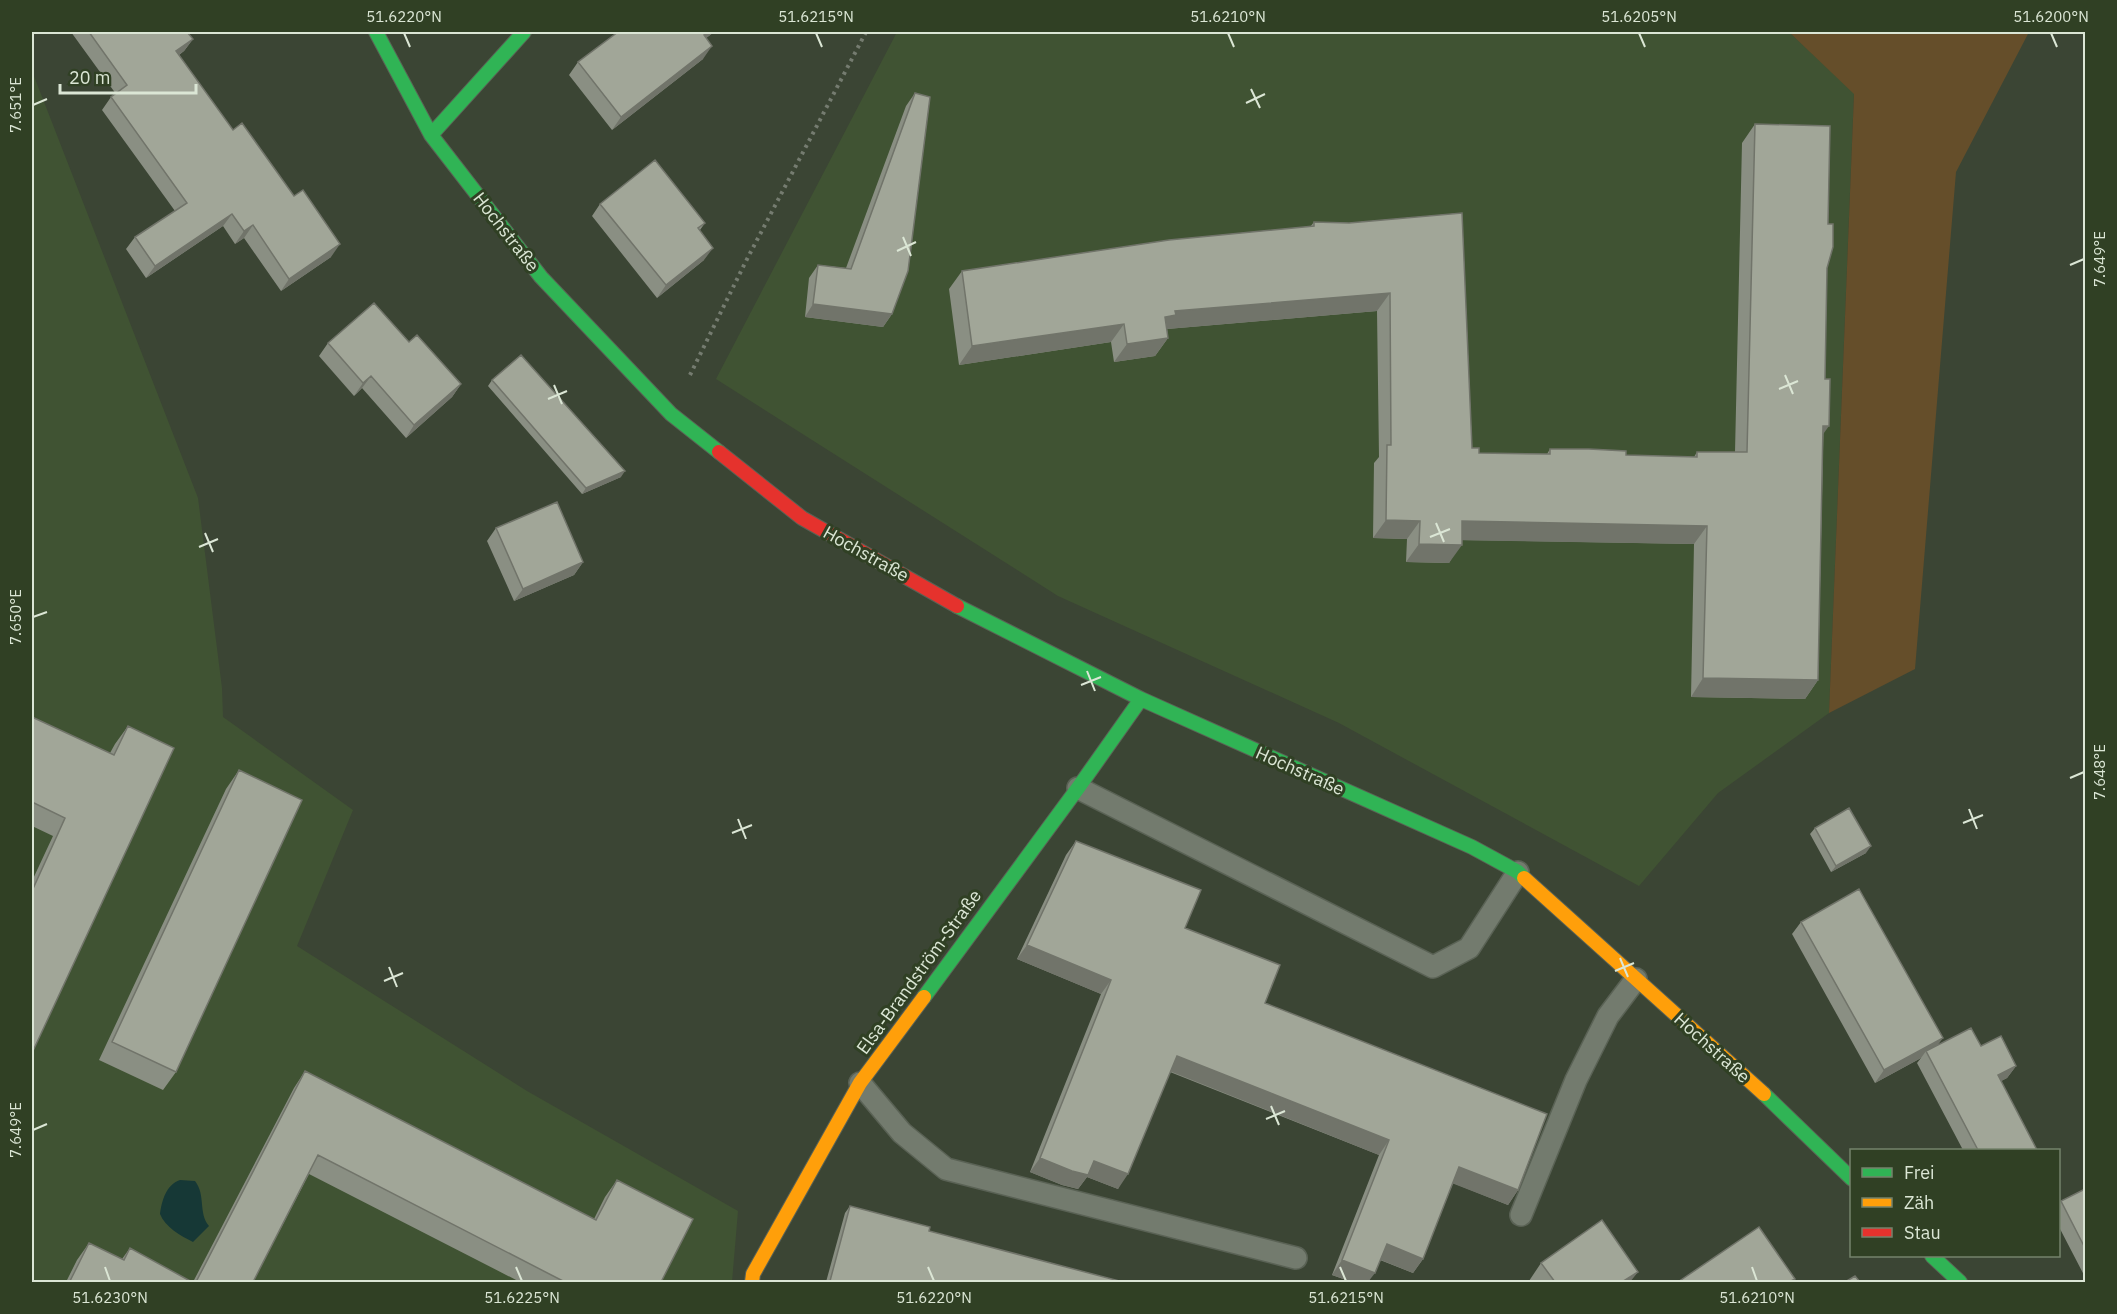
<svg xmlns="http://www.w3.org/2000/svg" width="2117" height="1314" font-family="'IBM Plex Sans',sans-serif">
	<rect width="100%" height="100%" fill="#3b4534"/>
	<!-- built -->
	<path fill="#405333" d="M 897,32 L 1789,32 L 1854,93 L 1829,713 L 1718,793 L 1639,886 L 1339,723 L 1058,596 L 716,379 Z
		M 32,71 L 198,498 L 222,688 L 223,717 L 353,810 L 297,946 L 527,1091 L 738,1211 L 732,1282 L 32,1282 Z"/>
	<!-- green -->
	<path fill="#654e2a" d="M 1789,32 L 2029,32 L 1956,172 L 1915,669 L 1829,713 L 1854,94 Z"/>
	<!-- water -->
	<path fill="#163836" d="M 180,1180 L 195,1181 C 206,1195 198,1213 209,1226 L 193,1242 C 181,1236 165,1227 160,1214 C 162,1200 166,1185 180,1180 Z"/>
	<g fill="none" stroke-linecap="round" stroke-linejoin="round">
		<defs>
			<path id="lane" d="M 1078,788 L 1433,967 L 1469,948 L 1518,872
				M 860,1083 L 902,1133 L 946,1169 L 1296,1258
				M 1521,1215 L 1576,1080 L 1608,1016 L 1636,979"/>
			<path id="fast" d="M 376,32 L 431,135 L 541,277 L 671,414 L 719,452
				M 431,135 L 524,32
				M 957,606 L 1141,699 L 1472,847 L 1518,872 L 1524,878
				M 924,997 L 1078,788 L 1141,699
				M 1764,1094 L 1852,1179
				M 1932,1256 L 1960,1282"/>
			<path id="slow" d="M 1524,878 L 1764,1094
				M 752,1282 L 753,1274 L 860,1083 L 924,997"/>
			<path id="jam" d="M 719,452 L 802,518 L 957,606"/>
		</defs>
		<!-- lane casing -->
		<use href="#lane" stroke="#5a6255" stroke-width="24"/>
		<!-- fast casing -->
		<use href="#fast" stroke="#5a6255" stroke-width="16"/>
		<!-- slow casing -->
		<use href="#slow" stroke="#5a6255" stroke-width="16"/>
		<!-- jam casing -->
		<use href="#jam" stroke="#5a6255" stroke-width="16"/>
		<!-- path -->
		<path stroke="#757c70" stroke-width="4" stroke-dasharray="3 4.5" stroke-linecap="butt" d="M 690,375 L 745,263 L 866,32"/>
		<!-- lane -->
		<use href="#lane" stroke="#737b6e" stroke-width="21"/>
		<!-- fast -->
		<use href="#fast" stroke="#30b455" stroke-width="14"/>
		<!-- slow -->
		<use href="#slow" stroke="#ff9f0a" stroke-width="14"/>
		<!-- jam -->
		<use href="#jam" stroke="#e5322d" stroke-width="14"/>
	</g>
	<!-- wall -->
	<path fill="#8a8f83" d="M 71,32 L 187,32 L 193,39 L 184,51 L 179,55 L 233,130 L 331,257 L 281,291 L 244,238 L 235,244 L 223,226 L 146,278 L 126,249 L 135,237 L 175,211 L 102,110 L 111,97 L 116,94 Z
		M 618,32 L 714,32 L 706,38 L 703,59 L 612,130 L 569,75 L 578,62 Z
		M 915,93 L 892,314 L 883,327 L 805,317 L 809,278 L 818,265 L 846,268 L 906,106 Z
		M 1755,124 L 1827,268 L 1818,680 L 1805,699 L 1691,697 L 1694,544 L 1462,540 L 1449,563 L 1406,562 L 1407,539 L 1373,538 L 1374,463 L 1379,457 L 1377,311 L 1167,329 L 1168,338 L 1155,356 L 1114,362 L 1111,342 L 959,365 L 949,289 L 962,271 L 1310,227 L 1314,222 L 1349,223 L 1462,213 L 1472,448 L 1479,453 L 1547,454 L 1550,449 L 1626,455 L 1694,457 L 1697,452 L 1735,452 L 1742,143 Z
		M 600,204 L 705,223 L 700,230 L 704,260 L 657,298 L 592,216 Z
		M 409,342 L 461,384 L 452,397 L 406,438 L 362,388 L 354,396 L 319,356 L 328,343 Z
		M 492,380 L 621,477 L 582,494 L 488,386 Z
		M 496,528 L 583,562 L 574,575 L 514,601 L 487,541 Z
		M 32,717 L 110,753 L 115,744 L 128,726 L 32,1053 L 32,881 L 53,836 L 32,826 Z
		M 239,770 L 176,1072 L 163,1090 L 99,1060 L 226,789 Z
		M 1815,828 L 1866,853 L 1831,872 L 1810,834 Z
		M 1076,841 L 1185,928 L 1265,1003 L 1518,1190 L 1508,1205 L 1453,1183 L 1423,1259 L 1413,1273 L 1380,1260 L 1368,1282 L 1352,1282 L 1332,1275 L 1379,1155 L 1170,1072 L 1118,1189 L 1087,1177 L 1078,1189 L 1062,1185 L 1030,1172 L 1101,994 L 1017,959 L 1066,855 Z
		M 1801,922 L 1938,1044 L 1981,1046 L 2016,1066 L 2007,1078 L 2001,1081 L 2037,1150 L 1963,1150 L 1917,1063 L 1921,1058 L 1875,1083 L 1792,934 Z
		M 305,1071 L 594,1219 L 605,1197 L 617,1180 L 661,1282 L 520,1282 L 309,1174 L 253,1282 L 193,1282 L 294,1088 Z
		M 2085,1189 L 2085,1277 L 2058,1225 L 2058,1205 L 2061,1201 Z
		M 850,1206 L 929,1231 L 1123,1282 L 826,1282 L 845,1213 Z
		M 89,1243 L 122,1259 L 130,1248 L 192,1282 L 66,1282 L 77,1260 Z
		M 1541,1263 L 1630,1282 L 1530,1282 L 1529,1281 Z"/>
	<!-- shaded-wall -->
	<path fill="#71746a" d="M 708,32 L 714,32 L 695,47 L 704,35 Z
		M 193,39 L 184,51 L 167,63 L 176,51 Z
		M 712,46 L 703,59 L 612,130 L 621,117 Z
		M 232,214 L 223,226 L 146,278 L 155,266 Z
		M 253,225 L 244,238 L 235,244 L 244,231 Z
		M 340,244 L 331,257 L 281,291 L 289,279 Z
		M 713,248 L 704,260 L 657,298 L 666,285 Z
		M 1390,293 L 1377,311 L 1167,329 L 1165,317 L 1175,311 Z
		M 813,304 L 892,314 L 883,327 L 805,317 Z
		M 1124,324 L 1111,342 L 959,365 L 972,346 Z
		M 1168,338 L 1155,356 L 1114,362 L 1127,344 Z
		M 371,376 L 362,388 L 354,396 L 363,383 Z
		M 461,384 L 452,397 L 406,438 L 414,425 Z
		M 1823,426 L 1829,426 L 1816,444 Z
		M 625,471 L 621,477 L 582,494 L 586,488 Z
		M 1386,520 L 1420,521 L 1407,539 L 1373,538 Z
		M 1462,521 L 1707,526 L 1694,544 L 1449,540 Z
		M 1419,544 L 1462,545 L 1449,563 L 1406,562 Z
		M 583,562 L 574,575 L 514,601 L 523,589 Z
		M 1703,678 L 1818,680 L 1805,699 L 1691,697 Z
		M 1871,846 L 1866,853 L 1831,872 L 1836,866 Z
		M 1027,945 L 1111,980 L 1101,994 L 1017,959 Z
		M 1943,1038 L 1934,1050 L 1926,1051 L 1921,1058 L 1875,1083 L 1884,1070 Z
		M 1177,1056 L 1389,1140 L 1379,1155 L 1167,1070 Z
		M 2016,1066 L 2007,1078 L 1990,1087 L 1998,1075 Z
		M 1040,1158 L 1094,1161 L 1128,1174 L 1118,1189 L 1087,1177 L 1078,1189 L 1062,1185 L 1030,1172 Z
		M 1459,1167 L 1518,1190 L 1508,1205 L 1449,1182 Z
		M 1387,1244 L 1423,1259 L 1413,1273 L 1376,1258 Z
		M 1342,1260 L 1375,1273 L 1368,1282 L 1352,1282 L 1332,1275 Z
		M 1638,1272 L 1630,1282 L 1622,1282 Z"/>
	<!-- building -->
	<path fill="#a1a698" stroke="#71746a" stroke-width="1.5" d="M 89,32 L 187,32 L 193,39 L 176,51 L 233,130 L 242,123 L 294,196 L 303,190 L 340,244 L 289,279 L 253,225 L 244,231 L 232,214 L 155,266 L 135,237 L 187,203 L 111,97 L 127,85 Z
		M 618,32 L 708,32 L 704,35 L 712,46 L 621,117 L 578,62 Z
		M 915,93 L 930,97 L 908,271 L 892,314 L 813,304 L 818,265 L 851,269 Z
		M 1755,124 L 1830,126 L 1828,224 L 1833,224 L 1833,247 L 1827,268 L 1825,379 L 1830,379 L 1829,426 L 1823,426 L 1818,680 L 1703,678 L 1707,526 L 1462,521 L 1462,545 L 1419,544 L 1420,521 L 1386,520 L 1387,445 L 1391,445 L 1390,293 L 1175,311 L 1176,315 L 1165,317 L 1168,338 L 1127,344 L 1124,324 L 972,346 L 962,271 L 1169,240 L 1314,226 L 1314,222 L 1349,223 L 1462,213 L 1472,448 L 1479,448 L 1479,453 L 1550,454 L 1550,449 L 1589,449 L 1626,451 L 1626,455 L 1697,457 L 1697,452 L 1747,452 Z
		M 655,160 L 705,223 L 698,228 L 713,248 L 666,285 L 600,204 Z
		M 374,303 L 409,342 L 417,335 L 461,384 L 414,425 L 371,376 L 363,383 L 328,343 Z
		M 521,355 L 625,471 L 586,488 L 492,380 Z
		M 557,502 L 583,562 L 523,589 L 496,528 Z
		M 32,717 L 114,755 L 128,726 L 174,748 L 32,1053 L 32,891 L 65,818 L 32,802 Z
		M 239,770 L 302,800 L 176,1072 L 112,1042 Z
		M 1849,808 L 1871,846 L 1836,866 L 1815,828 Z
		M 1076,841 L 1201,890 L 1185,928 L 1280,965 L 1265,1003 L 1547,1114 L 1518,1190 L 1459,1167 L 1423,1259 L 1387,1244 L 1375,1273 L 1342,1260 L 1389,1140 L 1177,1056 L 1128,1174 L 1094,1161 L 1088,1175 L 1072,1171 L 1040,1158 L 1111,980 L 1027,945 Z
		M 1859,889 L 1943,1038 L 1884,1070 L 1801,922 Z
		M 1971,1028 L 1981,1046 L 2001,1036 L 2016,1066 L 1998,1075 L 2037,1150 L 1978,1150 L 1926,1051 Z
		M 305,1071 L 596,1220 L 617,1180 L 693,1219 L 661,1282 L 562,1282 L 563,1281 L 318,1155 L 253,1282 L 196,1282 Z
		M 2085,1189 L 2085,1248 L 2061,1201 Z
		M 850,1206 L 930,1227 L 929,1231 L 1123,1282 L 836,1282 L 830,1281 Z
		M 1602,1220 L 1638,1272 L 1622,1282 L 1555,1282 L 1541,1263 Z
		M 1759,1227 L 1795,1279 L 1789,1282 L 1678,1282 Z
		M 89,1243 L 124,1260 L 130,1248 L 192,1282 L 74,1282 L 70,1281 Z
		M 1855,1276 L 1860,1282 L 1845,1282 Z"/>
	<!-- ticks -->
	<path fill="none" stroke="#dbe6d5" stroke-width="2" d="M 404,33 L 410,47M 816,33 L 822,47M 1228,33 L 1234,47M 1639,33 L 1645,47M 2051,33 L 2057,47M 1251,89 L 1260,108M 1246,103 L 1265,94M 33,105 L 47,99M 903,237 L 911,256M 897,251 L 916,242M 2070,265 L 2084,259M 1785,375 L 1793,394M 554,385 L 562,404M 1779,389 L 1798,381M 548,399 L 567,391M 1436,523 L 1444,542M 205,533 L 213,552M 1430,537 L 1450,529M 199,547 L 218,539M 33,617 L 47,612M 1087,671 L 1095,691M 1081,685 L 1101,677M 2070,778 L 2084,772M 1969,809 L 1977,829M 738,819 L 746,839M 1963,823 L 1983,815M 732,833 L 752,825M 1620,958 L 1628,977M 389,967 L 397,987M 1615,971 L 1634,963M 384,981 L 403,973M 1271,1106 L 1279,1125M 1266,1119 L 1285,1111M 33,1130 L 47,1124M 105,1267 L 110,1281M 516,1267 L 522,1281M 928,1267 L 934,1281M 1340,1267 L 1346,1281M 1752,1267 L 1757,1281"/>
	<g text-anchor="middle" stroke-width="6" stroke-linejoin="round" paint-order="stroke">
		<!-- street labels -->
		<g font-size="18" fill="#dbe6d5" stroke="#304024">
			<text transform="translate(506 232) rotate(52)" y="6">Hochstraße</text>
			<text transform="translate(866 554) rotate(29)" y="6">Hochstraße</text>
			<text transform="translate(1300 771) rotate(24)" y="6">Hochstraße</text>
			<text transform="translate(919 972) rotate(-54)" y="6">Elsa-Brandström-Straße</text>
			<text transform="translate(1712 1048) rotate(42)" y="6">Hochstraße</text>
		</g>
	</g>
	<!-- border -->
	<rect width="2117" height="1314" fill="none" stroke="#304024" stroke-width="66"/>
	<!-- legend -->
	<rect x="1850" y="1149" width="210" height="108" fill="#304024" stroke="#74826b" stroke-width="1.5"/>
	<rect x="1862" y="1168" width="30" height="9" fill="#30b455" stroke="#74826b" stroke-width="1.5"/>
	<text x="1904" y="1179" font-size="18" fill="#dbe6d5">Frei</text>
	<rect x="1862" y="1198" width="30" height="9" fill="#ff9f0a" stroke="#74826b" stroke-width="1.5"/>
	<text x="1904" y="1209" font-size="18" fill="#dbe6d5">Zäh</text>
	<rect x="1862" y="1228" width="30" height="9" fill="#e5322d" stroke="#74826b" stroke-width="1.5"/>
	<text x="1904" y="1239" font-size="18" fill="#dbe6d5">Stau</text>
	<!-- scale -->
	<path d="M60 84v9h136v-9" fill="none" stroke="#dbe6d5" stroke-width="3"/>
	<text x="69" y="84" font-size="18" fill="#dbe6d5" stroke="#304024" stroke-width="4.5" paint-order="stroke">20 m</text>
	<rect x="33" y="33" width="2051" height="1248" fill="none" stroke="#dbe6d5" stroke-width="2"/>
	<g font-size="15" text-anchor="middle" fill="#dbe6d5">
		<text x="404" y="22">51.6220°N</text>
		<text x="816" y="22">51.6215°N</text>
		<text x="1228" y="22">51.6210°N</text>
		<text x="1639" y="22">51.6205°N</text>
		<text x="2051" y="22">51.6200°N</text>
		<text transform="translate(16 105) rotate(-90)" y="5">7.651°E</text>
		<text transform="translate(2100 259) rotate(-90)" y="5">7.649°E</text>
		<text transform="translate(16 617) rotate(-90)" y="5">7.650°E</text>
		<text transform="translate(2100 772) rotate(-90)" y="5">7.648°E</text>
		<text transform="translate(16 1130) rotate(-90)" y="5">7.649°E</text>
		<text x="110" y="1303">51.6230°N</text>
		<text x="522" y="1303">51.6225°N</text>
		<text x="934" y="1303">51.6220°N</text>
		<text x="1346" y="1303">51.6215°N</text>
		<text x="1757" y="1303">51.6210°N</text>
	</g>
</svg>
